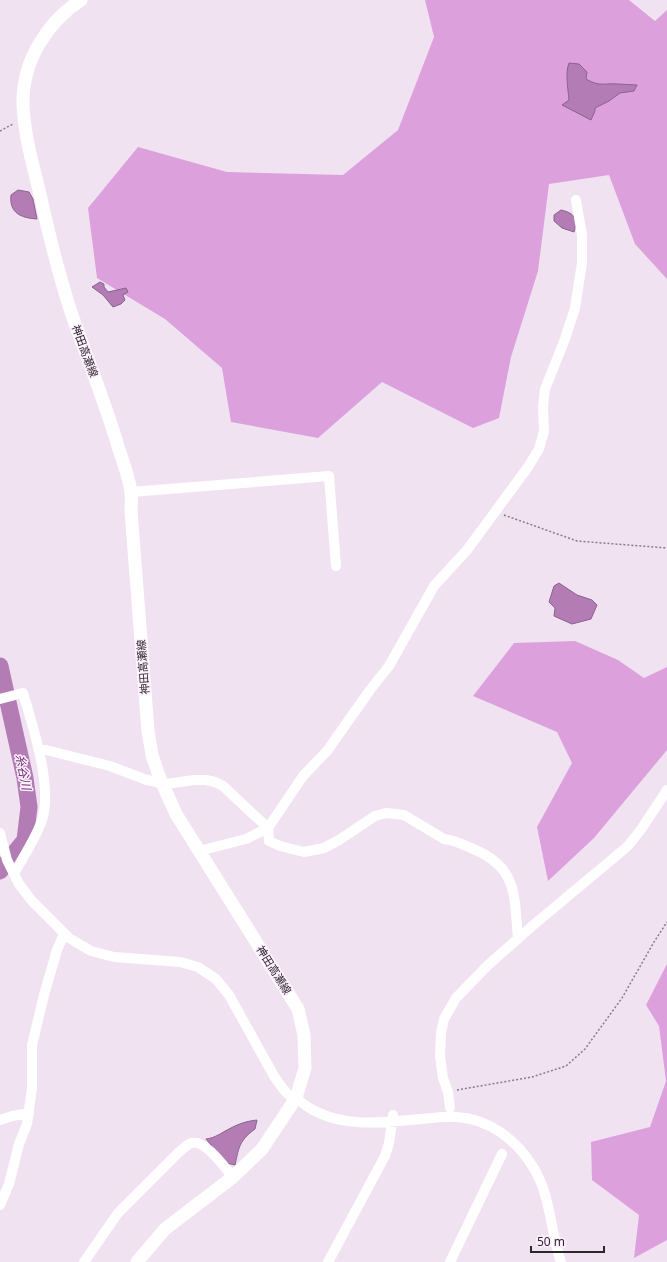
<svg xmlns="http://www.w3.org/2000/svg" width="667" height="1262" font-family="'Noto Sans','Noto Sans JP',sans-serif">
	<rect width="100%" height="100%" fill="#f1e2f1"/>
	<!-- forest -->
	<path fill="#dca1dd" d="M 425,0 L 629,0 L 655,21 L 667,10 L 667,279 L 635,244 L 609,175 L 549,184 L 538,271 L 511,357 L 499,418 L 473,428 L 382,382 L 318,438 L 231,422 L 222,368 L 165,319 L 97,278 L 88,208 L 138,147 L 227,172 L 343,175 L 398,130 L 434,37 Z
		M 575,641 L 618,660 L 644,678 L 667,667 L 667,750 L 594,838 L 548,881 L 537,827 L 572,763 L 557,732 L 473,696 L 514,643 Z
		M 667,964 L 667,1240 L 634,1258 L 639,1215 L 592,1180 L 591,1142 L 650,1127 L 666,1081 L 659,1026 L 646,1005 Z"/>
	<!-- water -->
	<path fill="#b37cb5" stroke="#8a628c" d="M 569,63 L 579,64 L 587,72 L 586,79 C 599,87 605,83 618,84 C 624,84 631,85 637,85 L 634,91 L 620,93 L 609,101 L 595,108 L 595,111 L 591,120 L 562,105 L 569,100 C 568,88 565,73 569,63 Z
		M 18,190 L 29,192 L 33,199 L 37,219 C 21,218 9,213 11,195 Z
		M 561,210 C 575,213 578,219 574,232 L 562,228 L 554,221 L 554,215 Z
		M 100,282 L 104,284 L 104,287 L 108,292 L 126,288 L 128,292 L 123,295 L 125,300 L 121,304 L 113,307 L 103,295 L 92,287 Z
		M 559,583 L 577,595 L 592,600 L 597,605 L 591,619 L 572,624 L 554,616 L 555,608 L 549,602 L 554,586 Z
		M 257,1120 L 255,1129 C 239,1141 239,1147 235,1165 L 226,1163 L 206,1139 C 215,1138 221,1133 229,1129 C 238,1124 247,1121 257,1120 Z"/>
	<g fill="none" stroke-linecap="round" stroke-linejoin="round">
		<!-- river -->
		<path stroke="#b37cb5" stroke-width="17" d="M 0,666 L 25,778 L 29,807 L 25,840 L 0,871"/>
		<!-- path -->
		<path stroke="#867c86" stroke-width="1.5" stroke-dasharray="2 2" stroke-linecap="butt" d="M 0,131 L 13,124
			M 504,515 L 577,541 L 667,548
			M 457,1090 L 532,1077 L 566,1066 L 585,1049 L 622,998 L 654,942 L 667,922"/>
		<!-- minor -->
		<path stroke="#fff" stroke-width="10" d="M 131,492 L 329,476 L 336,566
			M 0,699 L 23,693 C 33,727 54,789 41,823 C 35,839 22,859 14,874
			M 38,748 L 110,766 L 147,780 L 166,784 L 194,780 L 206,780 L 215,782 L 223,786 L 268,828 L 269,841 L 280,846 L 304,852 L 324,848 L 339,840 L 375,816 L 386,813 L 404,815 L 444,839 C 454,840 462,844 471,848 C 518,867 514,894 518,939
			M 0,833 L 7,860 L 19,884 L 32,901 L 69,938 L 91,951 L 114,957 L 180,962 L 198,967 L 216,979 L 229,995 L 274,1076 C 278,1082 283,1090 289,1095 C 291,1097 294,1097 297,1099 C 304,1104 309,1109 317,1112 C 349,1128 387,1122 421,1119 C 433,1118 446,1116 457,1117 C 489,1119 517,1140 533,1167 C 551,1195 550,1231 561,1262
			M 199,851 L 246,839 L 268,828 L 303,776 L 327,751 L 370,690 L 389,666 L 434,586 L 467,550 L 528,467 L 539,449 L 544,431 L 543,406 L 545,389 L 565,339 L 575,308 L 582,263 L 582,235 L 576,200
			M 450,1108 L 448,1092 L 443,1078 L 440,1056 L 441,1033 L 444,1019 L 456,998 L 488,965 L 537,922 L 628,846 L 642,828 L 667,790
			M 0,1120 L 12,1116 L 29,1113
			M 0,1205 L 9,1184 L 19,1144 L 27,1124 L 32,1088 L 32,1045 L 44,995 L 57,950 L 64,934
			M 84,1262 L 118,1213 L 179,1152 C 183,1149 187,1144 192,1143 C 205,1139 225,1168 233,1177
			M 328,1262 L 385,1156 L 389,1143 L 393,1115
			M 450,1262 L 502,1154"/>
		<!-- major -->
		<path stroke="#fff" stroke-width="13" d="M 81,0 C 47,22 22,62 23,104 C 24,133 32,162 39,190 C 48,231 58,272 71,312 C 86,356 104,399 117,443 C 121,457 130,479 131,493 C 132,499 131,505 131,511 L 148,731 L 152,755 L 159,776 L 176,814 L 298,1009 L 304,1035 L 305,1068 L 296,1098 L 262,1149 L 233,1177 L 165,1229 L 137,1262"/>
	</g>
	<g text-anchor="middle" stroke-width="3" stroke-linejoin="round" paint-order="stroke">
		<!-- street labels -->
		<g font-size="11" fill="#2c272c" stroke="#fef0fe">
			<text transform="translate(85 351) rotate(70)" y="4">神田高瀬線</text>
			<text transform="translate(143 667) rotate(-94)" y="4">神田高瀬線</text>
			<text transform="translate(274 970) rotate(58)" y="4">神田高瀬線</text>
		</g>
		<!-- water labels -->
		<g font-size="12" font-style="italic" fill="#702c73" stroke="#fef0fe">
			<text transform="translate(23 772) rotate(79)" y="4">糸谷川</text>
		</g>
	</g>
	<!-- scale -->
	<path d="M531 1246v6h73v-6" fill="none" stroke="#2c272c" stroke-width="2"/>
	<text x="537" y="1246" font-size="12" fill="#2c272c" stroke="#fef0fe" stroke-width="3" paint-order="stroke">50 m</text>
</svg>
